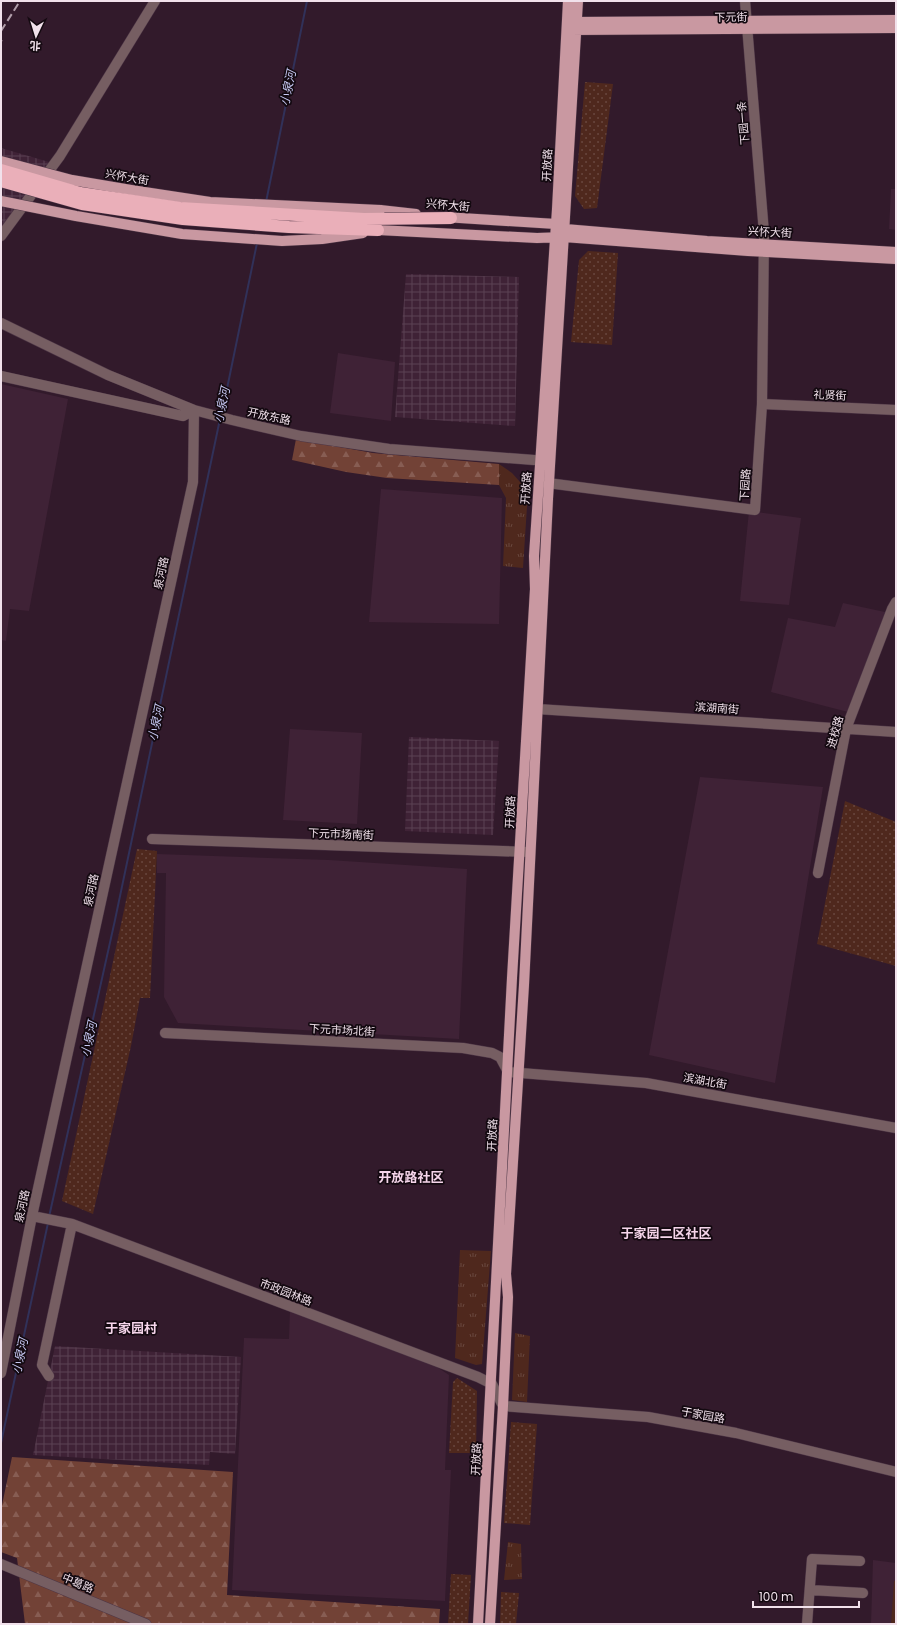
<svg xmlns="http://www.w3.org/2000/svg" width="897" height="1625" font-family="Poppins,'Noto Sans SC',sans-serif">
	<defs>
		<pattern id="industrial-grid" width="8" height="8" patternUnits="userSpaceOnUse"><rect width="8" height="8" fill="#3f2236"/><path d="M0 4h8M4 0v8" fill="none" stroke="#5b4253"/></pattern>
		<pattern id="grass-tufts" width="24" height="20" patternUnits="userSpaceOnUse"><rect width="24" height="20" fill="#4f281d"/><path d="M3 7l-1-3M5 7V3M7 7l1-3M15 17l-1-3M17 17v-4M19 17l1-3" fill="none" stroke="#69473e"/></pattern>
		<pattern id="forest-firs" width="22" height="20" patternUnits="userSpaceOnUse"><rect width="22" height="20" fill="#724236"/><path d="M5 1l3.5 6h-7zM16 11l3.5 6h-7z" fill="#875d53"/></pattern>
		<pattern id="park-dots" width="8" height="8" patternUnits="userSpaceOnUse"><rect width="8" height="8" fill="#4f281d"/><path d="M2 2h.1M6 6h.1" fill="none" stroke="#69473e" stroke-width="1.8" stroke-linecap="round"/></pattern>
	</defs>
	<rect width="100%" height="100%" fill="#321a2b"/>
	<!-- built -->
	<path fill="#3f2236" d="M 891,189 L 896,189 L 896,230 L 889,229 Z
		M 338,353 L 395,362 L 391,421 L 330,413 Z
		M 1,384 L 68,399 L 29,611 L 10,609 L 6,641 L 1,640 Z
		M 381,489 L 502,498 L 499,624 L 369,622 Z
		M 749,511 L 801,518 L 789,605 L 740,601 Z
		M 843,603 L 885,612 L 884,622 L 848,712 L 771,692 L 788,618 L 835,627 Z
		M 290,729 L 362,733 L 357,824 L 283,820 Z
		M 700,777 L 823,787 L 775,1083 L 649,1055 Z
		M 157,854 L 329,860 L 467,869 L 459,1039 L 178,1023 L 164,997 L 166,873 L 157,873 Z
		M 290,1310 L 437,1367 L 449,1375 L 445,1470 L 451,1470 L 445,1601 L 232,1590 L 244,1338 L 289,1339 Z
		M 873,1560 L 896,1563 L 896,1624 L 871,1624 Z"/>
	<!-- industrial -->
	<path fill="url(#industrial-grid)" d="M 1,148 L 49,162 L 6,229 L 1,229 Z
		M 406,274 L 519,277 L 515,426 L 395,417 Z
		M 409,737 L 499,741 L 493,835 L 405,831 Z
		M 55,1346 L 241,1357 L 235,1454 L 210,1452 L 209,1465 L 33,1455 Z"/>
	<!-- grass -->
	<path fill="url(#grass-tufts)" d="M 499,464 L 512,473 L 528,491 L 523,568 L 503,566 L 506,498 L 499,485 Z
		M 460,1250 L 491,1251 L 482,1364 L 476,1365 L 455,1358 Z
		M 515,1333 L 530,1336 L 527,1402 L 512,1400 Z
		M 508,1542 L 521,1544 L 522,1579 L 504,1580 Z"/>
	<!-- forest -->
	<path fill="url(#forest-firs)" d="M 296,439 L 373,453 L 499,464 L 499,485 L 387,478 L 346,472 L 292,460 Z
		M 12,1457 L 233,1472 L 227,1595 L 440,1609 L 439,1624 L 25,1624 L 17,1558 L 1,1552 L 1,1510 Z"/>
	<!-- park -->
	<path fill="url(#park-dots)" d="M 585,82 L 613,84 L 597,208 L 584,209 L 575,196 Z
		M 588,251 L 618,253 L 612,345 L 571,342 L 579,260 Z
		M 845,801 L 896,822 L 896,966 L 817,944 Z
		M 137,849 L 157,851 L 150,998 L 140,998 L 131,1046 L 93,1214 L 62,1201 Z
		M 457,1378 L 477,1391 L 476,1453 L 449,1453 L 453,1382 Z
		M 511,1422 L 537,1424 L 530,1525 L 504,1523 Z
		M 451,1574 L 471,1575 L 468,1624 L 448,1624 Z
		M 501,1592 L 519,1593 L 516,1624 L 500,1624 Z"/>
	<!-- pitch -->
	<path fill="#4f281d" d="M 894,1581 L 896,1581 L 896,1624 L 891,1624 Z"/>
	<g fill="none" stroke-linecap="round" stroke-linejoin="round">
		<!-- stream -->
		<path stroke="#313159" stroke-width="2" d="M 266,202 L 307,1
			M 222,413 L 257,243
			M 49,1217 L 115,920 L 220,419
			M 1,1443 L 48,1223"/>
		<defs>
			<path id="minor" d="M 1,236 L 60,156 L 155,1
				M 1,323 L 108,375 L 194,410 L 232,420 L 301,436 L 389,449 L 547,461
				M 1,376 L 183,416 L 194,410
				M 762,404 L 896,410
				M 540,482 L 755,510 L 762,404 L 764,233 L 745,1
				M 537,709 L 896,732
				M 152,839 L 528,852
				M 818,873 L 846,729 L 892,609 L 896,602
				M 165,1033 L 463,1048 L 492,1053 L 500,1057 L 508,1072 L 646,1083 L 896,1128
				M 32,1216 L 72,1224 L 478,1377 L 492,1384 L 503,1406 L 648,1417 L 736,1433 L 896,1472
				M 1,1373 L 32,1216 L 193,482 L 194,410
				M 49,1376 L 42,1365 L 72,1224
				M 1,1564 L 146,1624
				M 810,1590 L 863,1593
				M 807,1624 L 812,1559 L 860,1561"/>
			<path id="major" d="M 572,22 L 896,20
				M 570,30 L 896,28
				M 380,210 L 416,214
				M 444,217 L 556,224 L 565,229 L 707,241 L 896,252
				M 378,230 L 537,238 L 564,237 L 748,251 L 896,259
				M 478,1624 L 512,978 L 535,589 L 534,556 L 557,209 L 568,1
				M 490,1624 L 503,1406 L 508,1297 L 506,1274 L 524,985 L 548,499 L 578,1"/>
		</defs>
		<!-- minor casing -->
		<use href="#minor" stroke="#4d3646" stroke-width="11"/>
		<!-- major casing -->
		<use href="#major" stroke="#4d3646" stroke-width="11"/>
		<!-- minor -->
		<use href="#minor" stroke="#765e62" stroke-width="10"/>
		<!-- major -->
		<use href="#major" stroke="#c998a1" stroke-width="10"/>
		<!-- rail -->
		<path stroke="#b29fab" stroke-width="2" stroke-dasharray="8 4" stroke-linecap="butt" d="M 1,31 L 20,1
			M 1,41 L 2,40"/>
		<defs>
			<path id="major-bridge" d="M 1,161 L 72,180 L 131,190 L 210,202 L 380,210
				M 1,201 L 76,216 L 182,234 L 282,241 L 322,239 L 363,233"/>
			<path id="highway-bridge" d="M 1,170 L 80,193 L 180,208 L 364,219 L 451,218
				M 1,181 L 82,204 L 183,219 L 289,227 L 378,230"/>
		</defs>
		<!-- major-bridge casing -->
		<use href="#major-bridge" stroke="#4d3646" stroke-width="11" stroke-linecap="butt"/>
		<!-- highway-bridge casing -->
		<use href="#highway-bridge" stroke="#4d3646" stroke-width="13" stroke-linecap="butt"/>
		<!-- major-bridge -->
		<use href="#major-bridge" stroke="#c998a1" stroke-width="10"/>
		<!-- highway-bridge -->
		<use href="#highway-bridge" stroke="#eaafb9" stroke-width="12"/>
	</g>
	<g text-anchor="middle" stroke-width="3.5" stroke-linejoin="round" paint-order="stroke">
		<!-- street labels -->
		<g font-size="11" fill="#f1e1eb" stroke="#130910">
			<text transform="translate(731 17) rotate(-1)" y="4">下元街</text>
			<text transform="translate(743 123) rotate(-95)" y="4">下园一条</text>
			<text transform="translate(547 165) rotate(-87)" y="4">开放路</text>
			<text transform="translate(127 177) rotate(10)" y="4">兴怀大街</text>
			<text transform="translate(448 205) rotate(5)" y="4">兴怀大街</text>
			<text transform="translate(770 232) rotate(3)" y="4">兴怀大街</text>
			<text transform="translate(830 395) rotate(3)" y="4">礼贤街</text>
			<text transform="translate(269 416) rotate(12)" y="4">开放东路</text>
			<text transform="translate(745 485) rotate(-86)" y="4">下园路</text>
			<text transform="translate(526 488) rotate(-86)" y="4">开放路</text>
			<text transform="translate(161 573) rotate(-78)" y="4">泉河路</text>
			<text transform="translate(717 708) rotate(4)" y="4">滨湖南街</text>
			<text transform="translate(835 732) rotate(-75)" y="4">进校路</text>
			<text transform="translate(510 812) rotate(-87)" y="4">开放路</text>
			<text transform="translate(341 834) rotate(2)" y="4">下元市场南街</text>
			<text transform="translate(91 890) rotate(-78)" y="4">泉河路</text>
			<text transform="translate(342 1030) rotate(3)" y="4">下元市场北街</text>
			<text transform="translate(705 1081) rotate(10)" y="4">滨湖北街</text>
			<text transform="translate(492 1135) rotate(-87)" y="4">开放路</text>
			<text transform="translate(22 1206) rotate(-78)" y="4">泉河路</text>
			<text transform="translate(286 1292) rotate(21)" y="4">市政园林路</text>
			<text transform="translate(703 1415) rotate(10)" y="4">于家园路</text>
			<text transform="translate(476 1459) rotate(-87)" y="4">开放路</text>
			<text transform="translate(78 1583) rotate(23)" y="4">中葛路</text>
		</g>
		<!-- water labels -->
		<g font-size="12" font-style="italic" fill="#c8caf5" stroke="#130910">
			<text transform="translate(288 88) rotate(-78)" y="4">小泉河</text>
			<text transform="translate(222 405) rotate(-78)" y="4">小泉河</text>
			<text transform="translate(156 723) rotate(-78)" y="4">小泉河</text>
			<text transform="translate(89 1039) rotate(-78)" y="4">小泉河</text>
			<text transform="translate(20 1356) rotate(-78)" y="4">小泉河</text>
		</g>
		<!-- quarter labels -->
		<g font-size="13" font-weight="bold" fill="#f5d5ea" stroke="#130910">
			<text x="411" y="1182">开放路社区</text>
			<text x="666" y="1238">于家园二区社区</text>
			<text x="131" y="1333">于家园村</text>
		</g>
	</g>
	<!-- border -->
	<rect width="897" height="1625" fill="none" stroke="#f1e1eb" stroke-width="4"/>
	<!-- north arrow -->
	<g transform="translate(36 36) rotate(184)" stroke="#130910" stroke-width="3" paint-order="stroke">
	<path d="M0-3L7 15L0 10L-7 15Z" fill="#f1e1eb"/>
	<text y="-6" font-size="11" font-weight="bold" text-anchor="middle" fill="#f1e1eb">北</text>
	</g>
	<!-- scale -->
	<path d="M753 1601v6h106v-6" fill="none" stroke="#f1e1eb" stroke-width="2"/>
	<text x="759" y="1601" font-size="12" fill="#f1e1eb" stroke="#130910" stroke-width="3" paint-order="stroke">100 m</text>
</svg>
